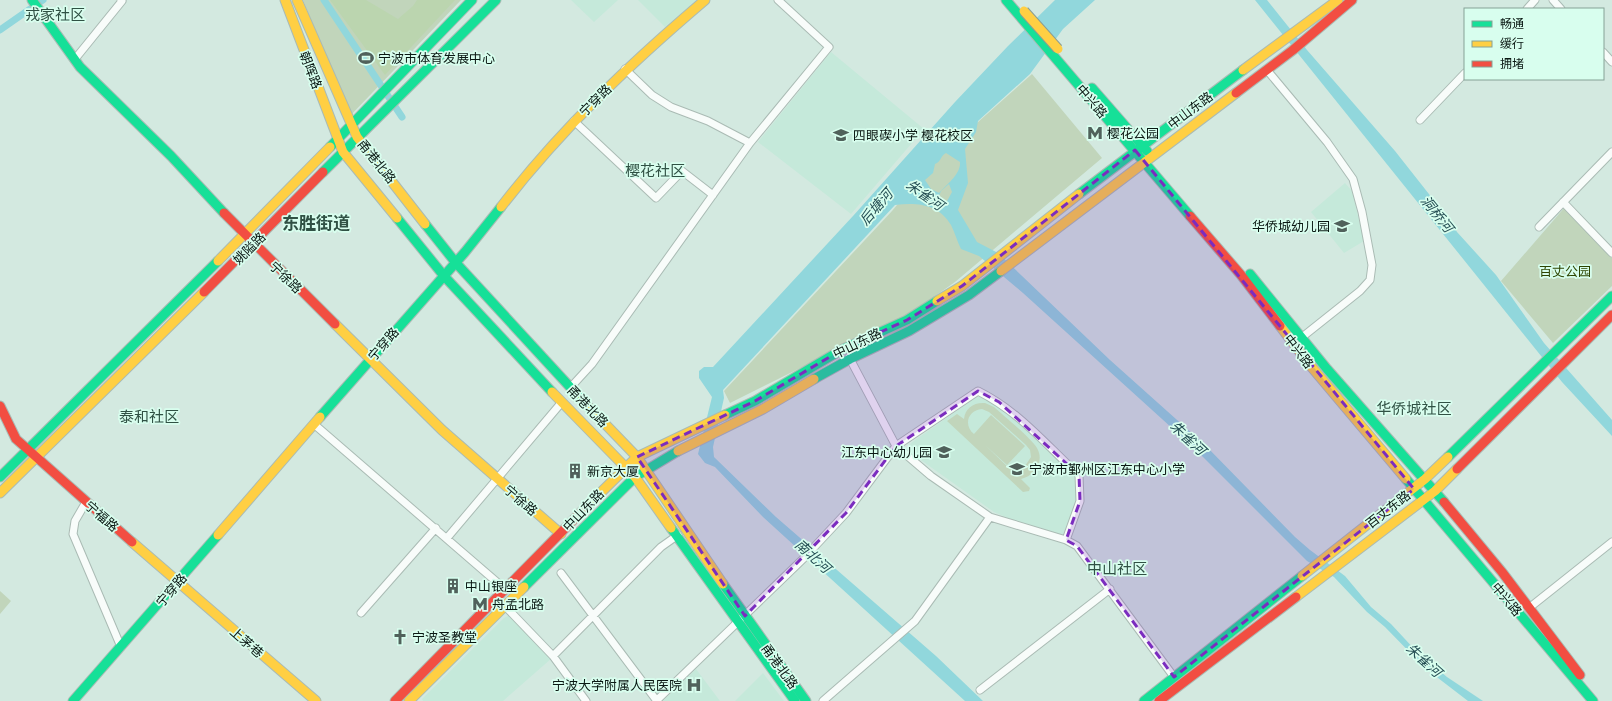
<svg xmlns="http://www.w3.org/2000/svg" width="1612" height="701" font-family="'Nunito Sans','Noto Sans SC',sans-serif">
	<rect width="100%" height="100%" fill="#d3e9e0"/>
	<!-- built -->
	<path fill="#c5e9da" d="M 571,0 L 618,0 L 594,22 Z
		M 638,0 L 697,0 L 665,27 Z
		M 831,52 L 924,129 L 851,214 L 758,142 Z
		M 1345,183 L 1352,191 L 1364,241 L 1344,253 L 1311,212 Z
		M 982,396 L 1009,413 L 1076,475 L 1078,502 L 1064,537 L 1029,527 L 994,512 L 911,453 L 908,448 L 911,443 L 975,398 Z
		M 510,615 L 552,658 L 503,701 L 423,701 L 422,699 L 504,618 Z
		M 696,669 L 720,701 L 663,701 Z
		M 763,673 L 784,701 L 735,701 Z"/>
	<!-- green -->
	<path fill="#c1d5bb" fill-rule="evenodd" d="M 303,0 L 461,0 L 350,116 Z
		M 1032,74 L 1102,158 L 955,282 L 911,313 L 730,403 L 724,391 L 892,211 L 933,162 Z
		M 1565,207 L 1612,258 L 1612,286 L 1553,343 L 1501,281 Z
		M 985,403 L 994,407 C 1005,417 1031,438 1037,448 C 1045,462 1034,476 1021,479 L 1030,488 L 1029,491 L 1023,492 L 947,421 L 957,414 L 964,419 C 965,408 974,402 985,403 ZM 982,409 L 989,412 L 1026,445 L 1030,450 L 1031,457 L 1023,469 L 1010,469 L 985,445 L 1007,465 L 1025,446 L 991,415 L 974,434 C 963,425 968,410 982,409 Z
		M 0,591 L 11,601 L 0,614 Z"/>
	<!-- forest -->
	<path fill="#bbd5af" d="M 330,0 L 366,0 L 398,19 L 413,6 L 417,0 L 455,0 L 385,75 Z"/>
	<!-- water -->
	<path fill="#91d7dc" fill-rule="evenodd" d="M 1055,0 L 1095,0 L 1063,29 L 1030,74 L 978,121 L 976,132 L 965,149 L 968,183 L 958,210 L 977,242 L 998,253 L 1110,360 L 1205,445 L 1295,537 L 1310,550 L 1345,576 L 1371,607 L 1391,624 L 1417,652 L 1447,677 L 1483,701 L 1468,701 L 1425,668 L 1385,627 L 1367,612 L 1334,577 L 1307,561 L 1194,448 L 1023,293 L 979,256 L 961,249 C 957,241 955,233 951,225 C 939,204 917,202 895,205 L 723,390 L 724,398 L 713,447 L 714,457 L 776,517 L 936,656 L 983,701 L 965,701 L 763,517 L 715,467 L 705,463 L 698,454 L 712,397 L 699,378 L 699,371 L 704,367 L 713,367 L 853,216 L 955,102 L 1008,46 ZM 946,153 L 960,162 C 961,174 946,185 939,193 L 931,189 L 925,180 L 933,173 L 935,164 C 941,162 941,155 946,153 ZM 949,184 L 952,192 L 946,203 L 938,198 L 941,191 Z
		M 1255,0 L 1267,0 L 1307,50 L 1395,151 L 1451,222 L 1457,232 L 1496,275 L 1544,343 L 1612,420 L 1612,436 L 1562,382 Z"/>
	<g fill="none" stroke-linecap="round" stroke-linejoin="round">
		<!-- canal -->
		<path stroke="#91d7dc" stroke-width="7" d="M 324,0 L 402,117
			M 0,30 L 43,0"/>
		<defs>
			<path id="street" d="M 1553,0 L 1561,9
				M 1527,9 L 1535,0
				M 1603,52 L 1612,62
				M 75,59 L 122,1 L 121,0
				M 1267,70 L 1327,142 L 1353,179 L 1362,212 L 1372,265 L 1370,280 L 1360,291 L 1301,338
				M 1420,120 L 1465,73
				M 574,121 L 656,198 L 682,171 L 713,195
				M 750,143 L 829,47 L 778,0
				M 1563,202 L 1612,253
				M 1539,227 L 1612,152
				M 849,357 L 896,446 L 931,476 L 990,517 L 1066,540 L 1077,546 L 1174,677
				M 570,388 L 592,364 L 750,143 L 708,121 L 671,107 L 652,95 L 625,69
				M 315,425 L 506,590
				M 86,502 L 75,521 L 73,534 L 121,647
				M 447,538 L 562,402
				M 561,573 L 657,701
				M 505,606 L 553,656 L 586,701
				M 1529,608 L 1612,542
				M 361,613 L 436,528
				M 553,656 L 661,547 L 678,535
				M 980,690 L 1110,589
				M 656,701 L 803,559 L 846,513 L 896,446 L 978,391 C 1020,412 1045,444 1079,475 L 1080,501 L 1066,540
				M 823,701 L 915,621 L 990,517"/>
			<path id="fast" d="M 32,0 L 80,67 L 171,156 L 224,213
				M 1006,0 L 1190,216
				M 1092,88 L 1147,151
				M 330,147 L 472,0
				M 323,172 L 496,0
				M 1079,194 L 1243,70
				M 397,218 L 444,276 L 552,392
				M 425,224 L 456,263 L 582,400
				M 1250,274 L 1327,369 L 1444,502
				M 814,379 L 850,359 L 909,331 L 969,295 L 1001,271
				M 725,415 L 755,401 L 843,349 L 907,320 L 937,301
				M 320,417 L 465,252 L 501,207
				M 1448,457 L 1612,296
				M 0,477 L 218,261
				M 1406,479 L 1593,701
				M 671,528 L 795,701
				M 723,584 L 806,701
				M 524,587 L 635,477 L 678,451
				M 73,701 L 218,535
				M 1144,701 L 1302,576"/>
			<path id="slow" d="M 285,0 L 343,152 L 397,218
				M 297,0 L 357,137 L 425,224
				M 1243,70 L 1338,0
				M 501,207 C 561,129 631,63 705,0
				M 218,261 L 330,147
				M 1001,271 L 1236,93
				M 937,301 L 962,286 L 1079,194
				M 335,324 L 442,430 L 561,534
				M 1280,326 L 1309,364 L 1406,479
				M 552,392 L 635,477 L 671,528
				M 582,400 L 637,457 L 723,584
				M 678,451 L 763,409 L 814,379
				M 0,493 L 204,292
				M 588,505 L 637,457 L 725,415
				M 218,535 L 320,417
				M 132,542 L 316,701
				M 1302,576 L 1425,479 L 1448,457
				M 1296,597 L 1435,491 L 1457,469
				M 409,701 L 524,587"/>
			<path id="jam" d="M 1236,93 L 1293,50 L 1352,0
				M 224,213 L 335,324
				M 1190,216 L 1241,275 L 1280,326
				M 204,292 L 323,172
				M 0,406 L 16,439 L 132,542
				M 1457,469 L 1612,315
				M 1444,502 L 1502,572 L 1580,675
				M 395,701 L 588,505
				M 1159,701 L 1296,597"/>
		</defs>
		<!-- street casing -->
		<use href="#street" stroke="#aabbb4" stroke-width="9"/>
		<!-- fast casing -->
		<use href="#fast" stroke="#aabbb4" stroke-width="11"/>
		<!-- slow casing -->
		<use href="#slow" stroke="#aabbb4" stroke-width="11"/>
		<!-- jam casing -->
		<use href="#jam" stroke="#aabbb4" stroke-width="11"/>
		<!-- street -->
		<use href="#street" stroke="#f8fcfa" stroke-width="7"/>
		<!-- fast -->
		<use href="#fast" stroke="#16e098" stroke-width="9"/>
		<!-- slow -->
		<use href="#slow" stroke="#ffcf43" stroke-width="9"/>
		<!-- jam -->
		<use href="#jam" stroke="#f24e42" stroke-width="9"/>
		<defs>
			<path id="slow-bridge" d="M 1024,11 L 1058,49"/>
		</defs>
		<!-- slow-bridge casing -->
		<use href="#slow-bridge" stroke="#8b9e92" stroke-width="11" stroke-linecap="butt"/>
		<!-- slow-bridge -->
		<use href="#slow-bridge" stroke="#ffcf43" stroke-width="9"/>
	</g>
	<!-- marked area -->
	<path fill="#7b2cbf" fill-opacity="0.2" stroke="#7b2cbf" stroke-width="3" stroke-dasharray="8 5" stroke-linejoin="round" d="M 1135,150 L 1414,489 L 1174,677 L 1077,546 L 1066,540 L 1080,501 L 1079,475 L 999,402 L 978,391 L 896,446 L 846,513 L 745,616 L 637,457 L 755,401 L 843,349 L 907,320 L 962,286 Z"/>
	<!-- icons -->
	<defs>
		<symbol id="stadium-bare" viewBox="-9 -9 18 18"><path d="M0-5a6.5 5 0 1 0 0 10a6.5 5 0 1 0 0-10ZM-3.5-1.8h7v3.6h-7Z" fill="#50615b" stroke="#d8feee" stroke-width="2.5" paint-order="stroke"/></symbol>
		<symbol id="metro-bare" viewBox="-9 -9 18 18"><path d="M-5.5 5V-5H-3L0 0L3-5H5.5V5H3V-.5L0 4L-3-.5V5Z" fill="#50615b" stroke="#d8feee" stroke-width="2.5" paint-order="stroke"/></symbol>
		<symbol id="school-bare" viewBox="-9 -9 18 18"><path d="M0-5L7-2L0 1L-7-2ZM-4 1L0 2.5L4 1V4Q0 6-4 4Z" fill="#50615b" stroke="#d8feee" stroke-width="2.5" paint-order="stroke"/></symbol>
		<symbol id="building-bare" viewBox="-9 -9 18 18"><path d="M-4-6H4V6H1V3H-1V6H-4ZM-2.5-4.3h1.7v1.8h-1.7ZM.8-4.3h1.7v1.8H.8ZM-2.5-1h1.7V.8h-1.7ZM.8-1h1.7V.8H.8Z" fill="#50615b" stroke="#d8feee" stroke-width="2.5" paint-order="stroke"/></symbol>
		<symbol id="church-bare" viewBox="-9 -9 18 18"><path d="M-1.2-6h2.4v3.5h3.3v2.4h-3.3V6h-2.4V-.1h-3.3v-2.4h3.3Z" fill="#50615b" stroke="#d8feee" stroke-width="2.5" paint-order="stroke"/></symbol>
		<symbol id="hospital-bare" viewBox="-9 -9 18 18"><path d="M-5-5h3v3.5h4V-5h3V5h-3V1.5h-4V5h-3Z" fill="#50615b" stroke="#d8feee" stroke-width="2.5" paint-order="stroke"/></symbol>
	</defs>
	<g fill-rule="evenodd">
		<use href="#stadium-bare" x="355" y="47" width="22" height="22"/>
		<use href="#metro-bare" x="1084" y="122" width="22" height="22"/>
		<use href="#school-bare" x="830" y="124" width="22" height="22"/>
		<use href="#school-bare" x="1331" y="215" width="22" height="22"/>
		<use href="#school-bare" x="933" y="441" width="22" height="22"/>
		<use href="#school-bare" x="1006" y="458" width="22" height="22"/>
		<use href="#building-bare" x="564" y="460" width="22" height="22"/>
		<use href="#building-bare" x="442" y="575" width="22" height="22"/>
		<use href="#metro-bare" x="469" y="593" width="22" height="22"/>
		<use href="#church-bare" x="389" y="626" width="22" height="22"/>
		<use href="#hospital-bare" x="683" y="674" width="22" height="22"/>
	</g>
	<g text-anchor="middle" stroke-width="3.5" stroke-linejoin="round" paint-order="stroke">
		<!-- poi labels -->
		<g font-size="13" fill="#0a1813" stroke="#d8feee" text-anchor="start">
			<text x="378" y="63">宁波市体育发展中心</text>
			<text x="1107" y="138">樱花公园</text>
			<text x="853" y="140">四眼碶小学 樱花校区</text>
			<text x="1330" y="231" text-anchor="end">华侨城幼儿园</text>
			<text x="932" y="457" text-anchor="end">江东中心幼儿园</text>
			<text x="1029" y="474">宁波市鄞州区江东中心小学</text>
			<text x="587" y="476">新京大厦</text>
			<text x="465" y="591">中山银座</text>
			<text x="492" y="609">舟孟北路</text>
			<text x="412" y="642">宁波圣教堂</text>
			<text x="682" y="690" text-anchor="end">宁波大学附属人民医院</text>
		</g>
		<!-- street labels -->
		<g font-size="13" fill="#0a1813" stroke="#d8feee">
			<text transform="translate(311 70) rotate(69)" y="5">朝晖路</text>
			<text transform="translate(595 100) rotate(-45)" y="5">宁穿路</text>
			<text transform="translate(1092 101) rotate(49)" y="5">中兴路</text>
			<text transform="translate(1190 110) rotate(-37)" y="5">中山东路</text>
			<text transform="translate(377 161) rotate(51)" y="5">甬港北路</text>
			<text transform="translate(249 248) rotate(-45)" y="5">姚隘路</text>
			<text transform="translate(286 277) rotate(44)" y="5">宁徐路</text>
			<text transform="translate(857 343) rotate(-26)" y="5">中山东路</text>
			<text transform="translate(383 344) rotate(-49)" y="5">宁穿路</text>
			<text transform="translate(1299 351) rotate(52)" y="5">中兴路</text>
			<text transform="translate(588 406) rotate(46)" y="5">甬港北路</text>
			<text transform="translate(521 500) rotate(41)" y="5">宁徐路</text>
			<text transform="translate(1388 509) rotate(-38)" y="5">百丈东路</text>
			<text transform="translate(583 510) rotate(-46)" y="5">中山东路</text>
			<text transform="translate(102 516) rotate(41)" y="5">宁福路</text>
			<text transform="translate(171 590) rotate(-49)" y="5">宁穿路</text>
			<text transform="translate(1507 599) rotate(50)" y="5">中兴路</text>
			<text transform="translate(247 642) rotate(41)" y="5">上茅巷</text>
			<text transform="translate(780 666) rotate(54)" y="5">甬港北路</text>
		</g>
		<!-- park labels -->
		<g font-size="13" fill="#2d4400" stroke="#d8feee">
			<text x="1565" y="276">百丈公园</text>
		</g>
		<!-- water labels -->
		<g font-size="14" font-style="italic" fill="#254e54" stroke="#d8feee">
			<text transform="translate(925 195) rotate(35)" y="5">朱雀河</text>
			<text transform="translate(876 207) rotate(-49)" y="5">后塘河</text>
			<text transform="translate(1437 214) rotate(51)" y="5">洞桥河</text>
			<text transform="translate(1188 438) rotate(43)" y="5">朱雀河</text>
			<text transform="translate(813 556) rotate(42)" y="5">南北河</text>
			<text transform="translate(1424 660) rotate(42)" y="5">朱雀河</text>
		</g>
		<!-- quarter labels -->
		<g font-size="15" fill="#305144" stroke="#d8feee">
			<text x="55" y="20">戎家社区</text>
			<text x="655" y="176">樱花社区</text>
			<text x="1414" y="414">华侨城社区</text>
			<text x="149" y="422">泰和社区</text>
			<text x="1117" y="574">中山社区</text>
		</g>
		<!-- district labels -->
		<g font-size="17" font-weight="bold" fill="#305144" stroke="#d8feee">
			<text x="316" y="229">东胜街道</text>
		</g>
	</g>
	<!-- legend -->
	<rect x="1464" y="8" width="140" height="72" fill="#d8feee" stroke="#86a296"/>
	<rect x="1472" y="21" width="20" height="6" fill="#16e098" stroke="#86a296"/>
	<text x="1500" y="28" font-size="12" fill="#0a1813">畅通</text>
	<rect x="1472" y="41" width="20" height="6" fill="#ffcf43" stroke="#86a296"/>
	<text x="1500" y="48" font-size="12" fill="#0a1813">缓行</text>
	<rect x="1472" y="61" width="20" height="6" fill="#f24e42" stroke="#86a296"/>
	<text x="1500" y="68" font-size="12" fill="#0a1813">拥堵</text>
</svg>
